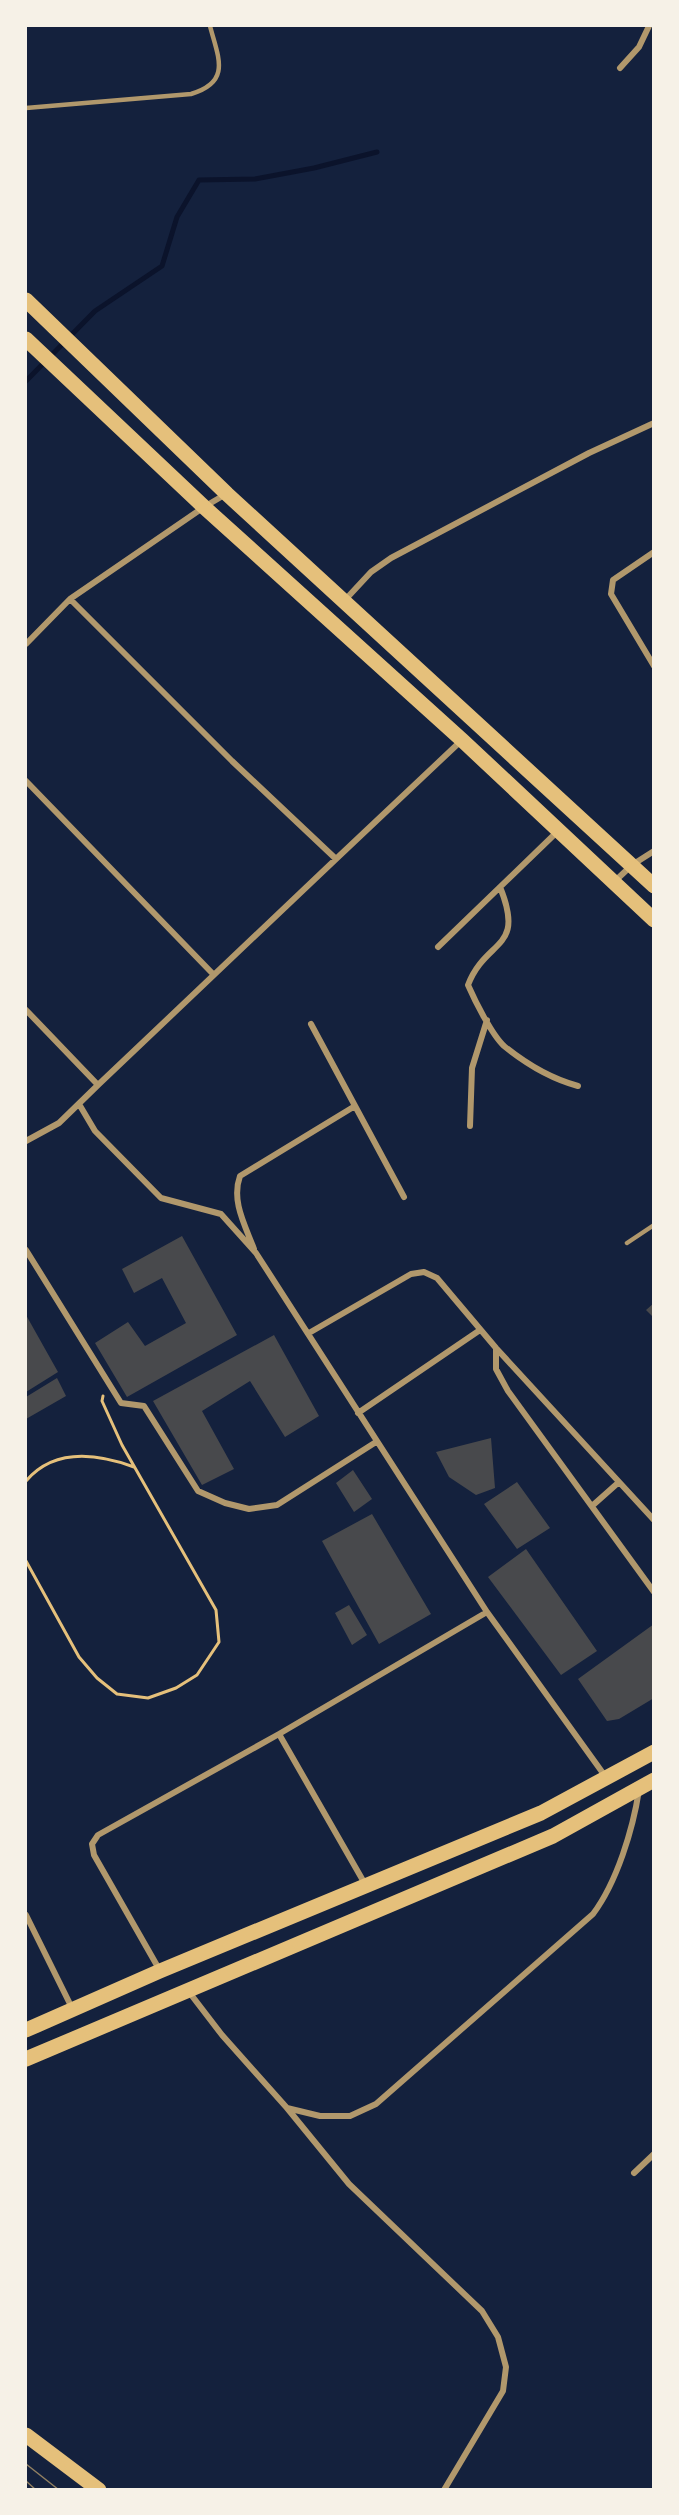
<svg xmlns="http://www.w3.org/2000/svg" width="679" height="2515" font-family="'Libre Baskerville',serif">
	<rect width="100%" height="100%" fill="#14213d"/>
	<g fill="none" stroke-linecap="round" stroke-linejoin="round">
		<!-- stream -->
		<path stroke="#0b132b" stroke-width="5" d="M 26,381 L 95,311 L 162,266 L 177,217 L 199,180 L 255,179 L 314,168 L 377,152"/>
	</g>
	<!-- building -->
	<path fill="#48494c" d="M 182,1236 L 237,1335 L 127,1397 L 95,1343 L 128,1322 L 145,1346 L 186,1323 L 162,1278 L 134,1293 L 122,1269 Z
		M 654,1303 L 654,1318 L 646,1310 Z
		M 26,1315 L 58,1372 L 26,1392 Z
		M 274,1335 L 319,1416 L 285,1437 L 250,1381 L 202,1411 L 234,1469 L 202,1485 L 153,1401 Z
		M 57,1378 L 66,1396 L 26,1419 L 26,1397 Z
		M 491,1438 L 495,1488 L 476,1495 L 449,1477 L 436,1452 Z
		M 353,1470 L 372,1499 L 354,1512 L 336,1483 Z
		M 517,1482 L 550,1528 L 517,1549 L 484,1504 Z
		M 372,1514 L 431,1614 L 379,1644 L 322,1541 Z
		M 526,1549 L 597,1651 L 561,1675 L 488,1577 Z
		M 349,1605 L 367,1635 L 352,1645 L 335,1613 Z
		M 654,1624 L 654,1698 L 619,1719 L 607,1721 L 578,1679 Z"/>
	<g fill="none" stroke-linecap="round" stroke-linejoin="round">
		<!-- path -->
		<path stroke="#e5c07b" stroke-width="3" d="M 26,1481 C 54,1448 96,1453 134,1467
			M 26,1561 L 79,1657 L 97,1678 L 117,1694 L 148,1698 L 176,1688 L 197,1675 L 219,1642 L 216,1610 L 122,1445 L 102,1401 L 103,1396"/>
		<!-- service -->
		<path stroke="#b1986c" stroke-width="4.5" d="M 26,108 L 191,94 C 232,82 218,57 210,26
			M 627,1243 L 654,1225"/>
		<!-- minor -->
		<path stroke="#b1986c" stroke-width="6" d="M 620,68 L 639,47 L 649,26
			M 654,552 L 613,580 L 611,594 L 654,666
			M 345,600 L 371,572 L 391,558 L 589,453 L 654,423
			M 26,644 L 70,599 L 204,507 L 226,494
			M 26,781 L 213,974
			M 336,859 L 462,740
			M 614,882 L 632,865 L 654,851
			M 500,887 C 526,951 486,938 468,985 C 475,1001 492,1035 504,1046 C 525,1063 552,1079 578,1086
			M 438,947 L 558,831
			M 26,1010 L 98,1085 L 336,859 L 232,761 L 70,599
			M 311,1024 L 404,1197
			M 79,1104 L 95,1131 L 161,1198 L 221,1214 L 256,1253 L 487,1612 L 605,1776
			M 470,1126 L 472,1068 L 487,1020
			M 26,1141 L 59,1123 L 98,1085
			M 254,1249 C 245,1225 231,1201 240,1176 L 355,1106
			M 26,1250 L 121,1403 L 144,1406 L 198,1491 L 225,1503 L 249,1509 L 277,1505 L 376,1442
			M 309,1333 L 411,1274 L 424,1272 L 437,1278 L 496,1348 L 654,1520
			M 496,1349 L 496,1369 L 508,1391 L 654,1592
			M 358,1413 L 480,1330
			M 592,1506 L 619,1482
			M 279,1734 L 365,1884
			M 26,1915 L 72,2008
			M 159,1969 L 94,1855 L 92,1844 L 98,1835 L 279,1734 L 487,1612
			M 189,1992 L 222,2035 L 287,2108 L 349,2184 L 482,2311 L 498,2337 L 506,2367 L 503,2391 L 444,2490
			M 287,2108 L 320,2116 L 350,2116 L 376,2104 L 593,1914 C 617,1882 633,1829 639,1790
			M 634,2173 L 654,2154"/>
		<!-- primary -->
		<path stroke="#e5c07b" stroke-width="15" d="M 26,300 L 227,494 L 654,886
			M 26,339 L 204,507 L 462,740 L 654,920
			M 26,2030 L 160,1971 L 541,1813 L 654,1752
			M 26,2059 L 553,1836 L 654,1780
			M 26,2435 L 99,2490"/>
		<!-- tram -->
		<path stroke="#918062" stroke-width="1.5" d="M 26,2464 L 59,2490
			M 26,2481 L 36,2490"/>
	</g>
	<!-- border -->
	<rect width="679" height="2515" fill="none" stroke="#f6f1e7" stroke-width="54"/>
</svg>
